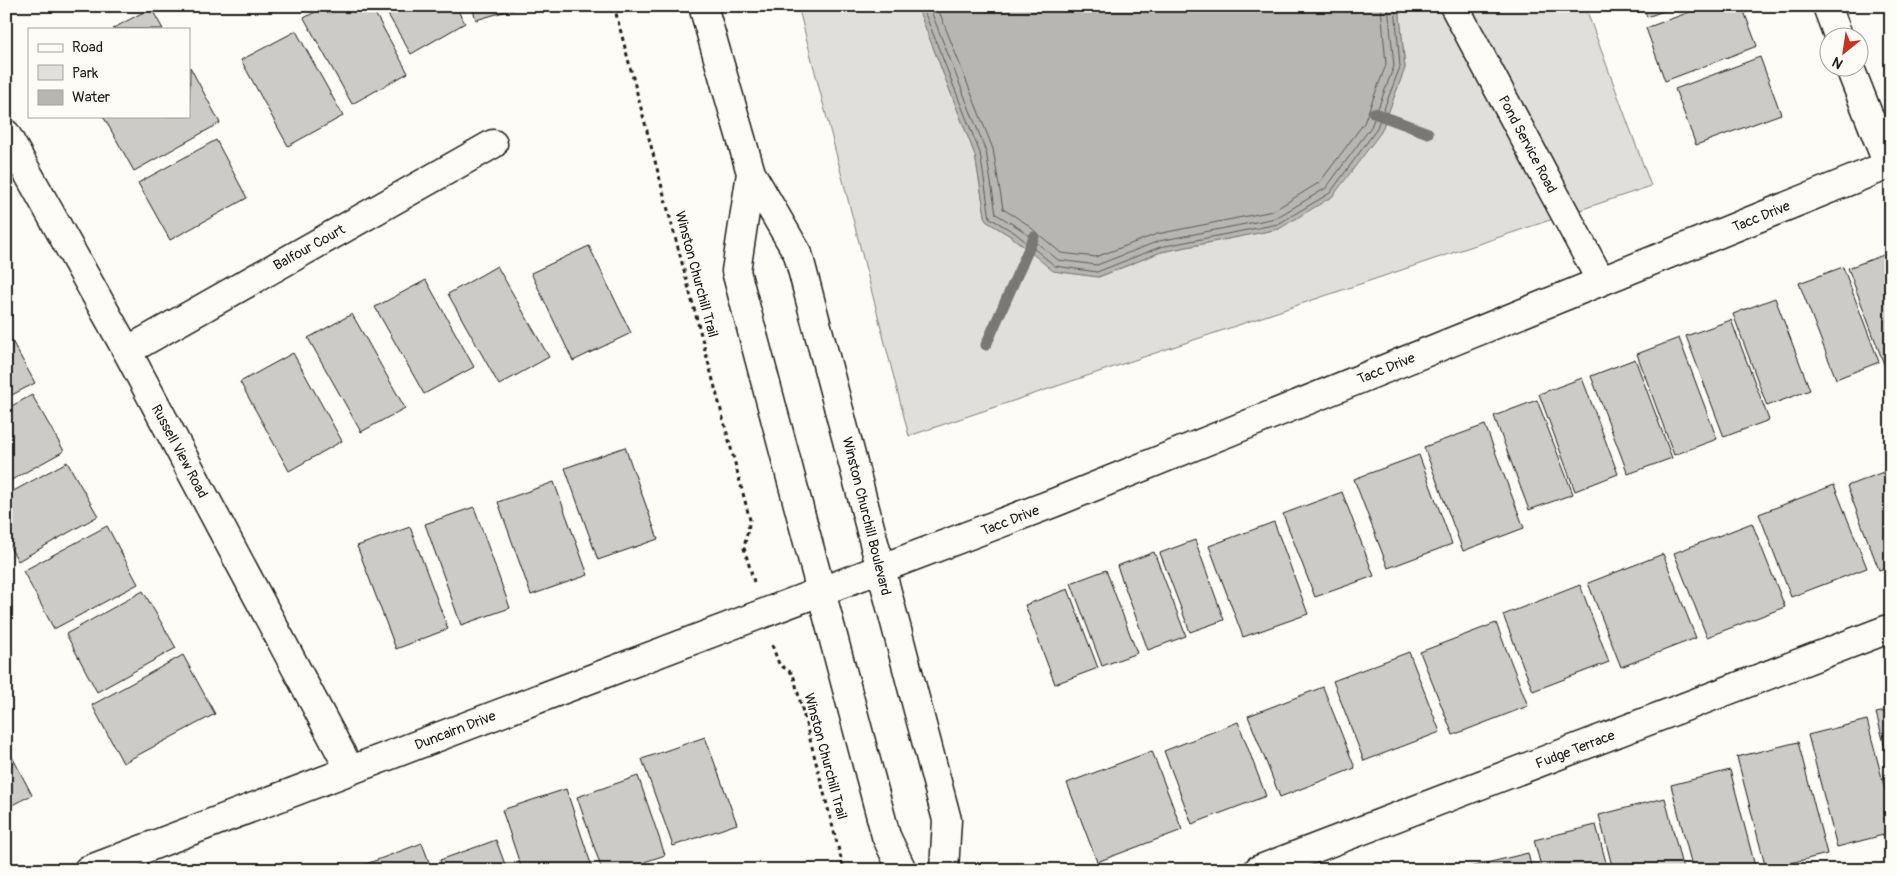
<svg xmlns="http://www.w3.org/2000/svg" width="1897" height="876" font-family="Pangolin,sans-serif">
	<rect width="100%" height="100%" fill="#fdfcf7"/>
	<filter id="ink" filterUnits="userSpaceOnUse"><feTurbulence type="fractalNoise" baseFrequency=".02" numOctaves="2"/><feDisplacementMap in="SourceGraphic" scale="10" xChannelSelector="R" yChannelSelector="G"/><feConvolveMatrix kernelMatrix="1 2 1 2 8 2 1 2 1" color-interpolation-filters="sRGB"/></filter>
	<g filter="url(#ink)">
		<!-- green -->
		<path fill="#e0dfdb" stroke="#7e7e7c" d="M 798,6 L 917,6 L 975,155 L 986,221 L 1012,237 L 1054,271 L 1099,277 L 1161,252 L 1279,229 L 1381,132 L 1405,68 L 1399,6 L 1585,6 L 1651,186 L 909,436 Z"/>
		<!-- water -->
		<path fill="#b7b6b2" stroke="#797876" d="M 917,6 L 1399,6 L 1405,68 L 1381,132 L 1333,196 L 1279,229 L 1161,252 L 1098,277 L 1053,271 L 1012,237 L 986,221 L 975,155 Z"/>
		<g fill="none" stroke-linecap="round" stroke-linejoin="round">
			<!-- shore -->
			<path stroke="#5a5a58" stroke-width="1" d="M 922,6 L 980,153 L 990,218 L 1015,233 L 1055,266 L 1097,272 L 1160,247 L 1278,224 L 1330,193 L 1376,130 L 1400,67 L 1395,6
				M 929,6 L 986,151 L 996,214 L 1019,228 L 1058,260 L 1097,265 L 1159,241 L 1276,218 L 1326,188 L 1371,127 L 1394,66 L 1388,6
				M 937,6 L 993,149 L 1003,209 L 1024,222 L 1061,253 L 1096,257 L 1157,234 L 1273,211 L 1320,182 L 1364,123 L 1386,65 L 1381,6"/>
			<!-- stream -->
			<path stroke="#797876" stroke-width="11" d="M 1374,113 L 1428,133
				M 986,345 L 1034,237"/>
		</g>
		<!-- building -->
		<path fill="#cccbc8" stroke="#1c1c1c" d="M 326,6 L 371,6 L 408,73 L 352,104 L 304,18 Z
			M 383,6 L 455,6 L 465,23 L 411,54 Z
			M 472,6 L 524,6 L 476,20 Z
			M 1643,6 L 1677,6 L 1647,17 Z
			M 1706,6 L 1742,6 L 1757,46 L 1665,81 L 1646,28 Z
			M 151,8 L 163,29 L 112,29 Z
			M 296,31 L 343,116 L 288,146 L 241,60 Z
			M 1760,57 L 1781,114 L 1696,145 L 1675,89 Z
			M 190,67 L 220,123 L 134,171 L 103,116 L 189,116 Z
			M 216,140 L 247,198 L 170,240 L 138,183 Z
			M 589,246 L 631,333 L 573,361 L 531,273 Z
			M 1889,253 L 1891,258 L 1891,366 L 1885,367 L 1848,268 Z
			M 497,266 L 549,357 L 499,385 L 448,294 Z
			M 1843,267 L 1879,362 L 1836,379 L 1799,283 Z
			M 426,280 L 474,367 L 424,394 L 375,307 Z
			M 1775,298 L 1810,390 L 1767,406 L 1733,314 Z
			M 352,314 L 405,408 L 361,432 L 308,338 Z
			M 1731,320 L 1769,420 L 1724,437 L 1686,336 Z
			M 6,330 L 35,383 L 6,398 Z
			M 1679,338 L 1717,439 L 1674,455 L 1637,354 Z
			M 293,353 L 342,441 L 289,471 L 240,382 Z
			M 1635,359 L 1672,458 L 1628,474 L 1591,376 Z
			M 1582,378 L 1618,474 L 1575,491 L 1539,394 Z
			M 32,395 L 64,451 L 6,483 L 6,409 Z
			M 1537,400 L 1573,494 L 1529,510 L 1494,416 Z
			M 1485,425 L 1524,528 L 1463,551 L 1424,447 Z
			M 625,447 L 658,539 L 598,560 L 565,468 Z
			M 1419,455 L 1452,544 L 1388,568 L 1354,479 Z
			M 67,462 L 98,516 L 18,561 L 6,540 L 6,495 Z
			M 1891,469 L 1891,566 L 1879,570 L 1847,486 Z
			M 554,482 L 588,575 L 531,595 L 498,502 Z
			M 1834,485 L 1867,568 L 1791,597 L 1759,514 Z
			M 1342,492 L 1374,576 L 1315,597 L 1283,514 Z
			M 474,507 L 510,608 L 461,625 L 425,524 Z
			M 1274,522 L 1308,614 L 1243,637 L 1209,546 Z
			M 1752,523 L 1785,607 L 1707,637 L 1674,553 Z
			M 107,526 L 138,584 L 54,629 L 23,571 Z
			M 410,527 L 448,629 L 396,649 L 357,546 Z
			M 1195,540 L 1224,620 L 1190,632 L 1160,553 Z
			M 1154,552 L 1186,636 L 1148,650 L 1117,566 Z
			M 1663,554 L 1696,638 L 1621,667 L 1588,583 Z
			M 1106,570 L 1137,653 L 1102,666 L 1071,583 Z
			M 1580,585 L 1609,662 L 1533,691 L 1503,615 Z
			M 1068,589 L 1098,668 L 1055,684 L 1025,605 Z
			M 143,591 L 176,648 L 97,692 L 66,634 Z
			M 1496,623 L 1528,706 L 1453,735 L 1420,652 Z
			M 1409,652 L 1440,732 L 1364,761 L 1333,681 Z
			M 183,655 L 215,714 L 123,763 L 92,705 Z
			M 1323,687 L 1355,768 L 1280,797 L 1248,716 Z
			M 1891,710 L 1891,770 L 1876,713 Z
			M 1867,720 L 1891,813 L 1891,833 L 1837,847 L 1808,735 Z
			M 1238,722 L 1266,796 L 1192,824 L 1164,751 Z
			M 705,737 L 737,824 L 673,846 L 642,759 Z
			M 1798,742 L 1827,854 L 1766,869 L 1737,757 Z
			M 6,745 L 32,795 L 6,808 Z
			M 1152,751 L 1182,830 L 1097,862 L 1067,783 Z
			M 1730,770 L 1756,870 L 1693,870 L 1671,785 Z
			M 638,776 L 665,855 L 621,870 L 602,870 L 577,797 Z
			M 566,789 L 593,870 L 522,870 L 502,810 Z
			M 1665,798 L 1683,870 L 1613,870 L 1599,815 Z
			M 1596,825 L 1608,870 L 1542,870 L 1534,840 Z
			M 496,840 L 507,870 L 443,870 L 440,860 Z
			M 422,843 L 432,870 L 363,870 L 361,866 Z
			M 1528,853 L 1532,870 L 1467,870 L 1466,868 Z"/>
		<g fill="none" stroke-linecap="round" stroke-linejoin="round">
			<defs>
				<path id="minor" d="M 1454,6 L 1601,281
					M 1827,6 L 1839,38
					M 1850,68 L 1888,165
					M 6,134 L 127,351 L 350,770
					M 127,351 L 493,144
					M 88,870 L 1056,502 L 1891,164
					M 1258,870 L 1891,628"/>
				<path id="major" d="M 703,6 L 751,173 L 798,254 L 947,820 L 944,870
					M 751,173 L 736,271 L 886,836 L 902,870"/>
			</defs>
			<!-- minor casing -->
			<use href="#minor" stroke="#1c1c1c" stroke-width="31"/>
			<!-- major casing -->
			<use href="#major" stroke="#1c1c1c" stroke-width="31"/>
			<!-- path -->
			<path stroke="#1c1c1c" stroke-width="3" stroke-dasharray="4 4" stroke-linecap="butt" d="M 614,6 L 750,520 L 744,548 L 754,582
				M 772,645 L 779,664 L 793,674 L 844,870"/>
			<!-- minor -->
			<use href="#minor" stroke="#fdfcf7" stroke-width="28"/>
			<!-- major -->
			<use href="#major" stroke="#fdfcf7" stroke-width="28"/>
		</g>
	</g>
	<g text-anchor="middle" stroke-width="4" stroke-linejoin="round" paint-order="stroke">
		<!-- street labels -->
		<g font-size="14" fill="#1c1c1c" stroke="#fdfcf7">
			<text transform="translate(1528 144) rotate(62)" y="5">Pond Service Road</text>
			<text transform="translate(1761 216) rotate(-22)" y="5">Tacc Drive</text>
			<text transform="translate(309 247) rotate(-29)" y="5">Balfour Court</text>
			<text transform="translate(697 274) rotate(75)" y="5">Winston Churchill Trail</text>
			<text transform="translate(1386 368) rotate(-22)" y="5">Tacc Drive</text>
			<text transform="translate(180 451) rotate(62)" y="5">Russell View Road</text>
			<text transform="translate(867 516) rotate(76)" y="5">Winston Churchill Boulevard</text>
			<text transform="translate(1010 520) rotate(-21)" y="5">Tacc Drive</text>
			<text transform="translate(455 730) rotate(-21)" y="5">Duncairn Drive</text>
			<text transform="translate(1575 749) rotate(-21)" y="5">Fudge Terrace</text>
			<text transform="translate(826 756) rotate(75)" y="5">Winston Churchill Trail</text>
		</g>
	</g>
	<!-- margin -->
	<rect width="1897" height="876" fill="none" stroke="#fdfcf7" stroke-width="25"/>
	<rect x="12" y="12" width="1872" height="851" fill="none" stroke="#1c1c1c" stroke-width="2" filter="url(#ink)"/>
	<!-- legend -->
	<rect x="28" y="28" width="162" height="90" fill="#fdfcf7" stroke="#a3a29f"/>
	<rect x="38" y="44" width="25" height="8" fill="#fdfcf7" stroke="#a3a29f"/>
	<text x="72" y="52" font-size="15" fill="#1c1c1c">Road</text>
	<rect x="38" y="65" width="25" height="15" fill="#e0dfdb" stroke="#a3a29f"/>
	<text x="72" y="78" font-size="15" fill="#1c1c1c">Park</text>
	<rect x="38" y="90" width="25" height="15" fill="#b7b6b2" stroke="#a3a29f"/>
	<text x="72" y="102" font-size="15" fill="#1c1c1c">Water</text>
	<!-- north arrow -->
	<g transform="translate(1844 52) rotate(210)"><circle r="24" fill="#fdfcf7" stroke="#a3a29f"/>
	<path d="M0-4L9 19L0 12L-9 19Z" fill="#c8321e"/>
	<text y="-8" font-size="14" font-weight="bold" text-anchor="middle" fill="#1c1c1c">N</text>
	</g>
</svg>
